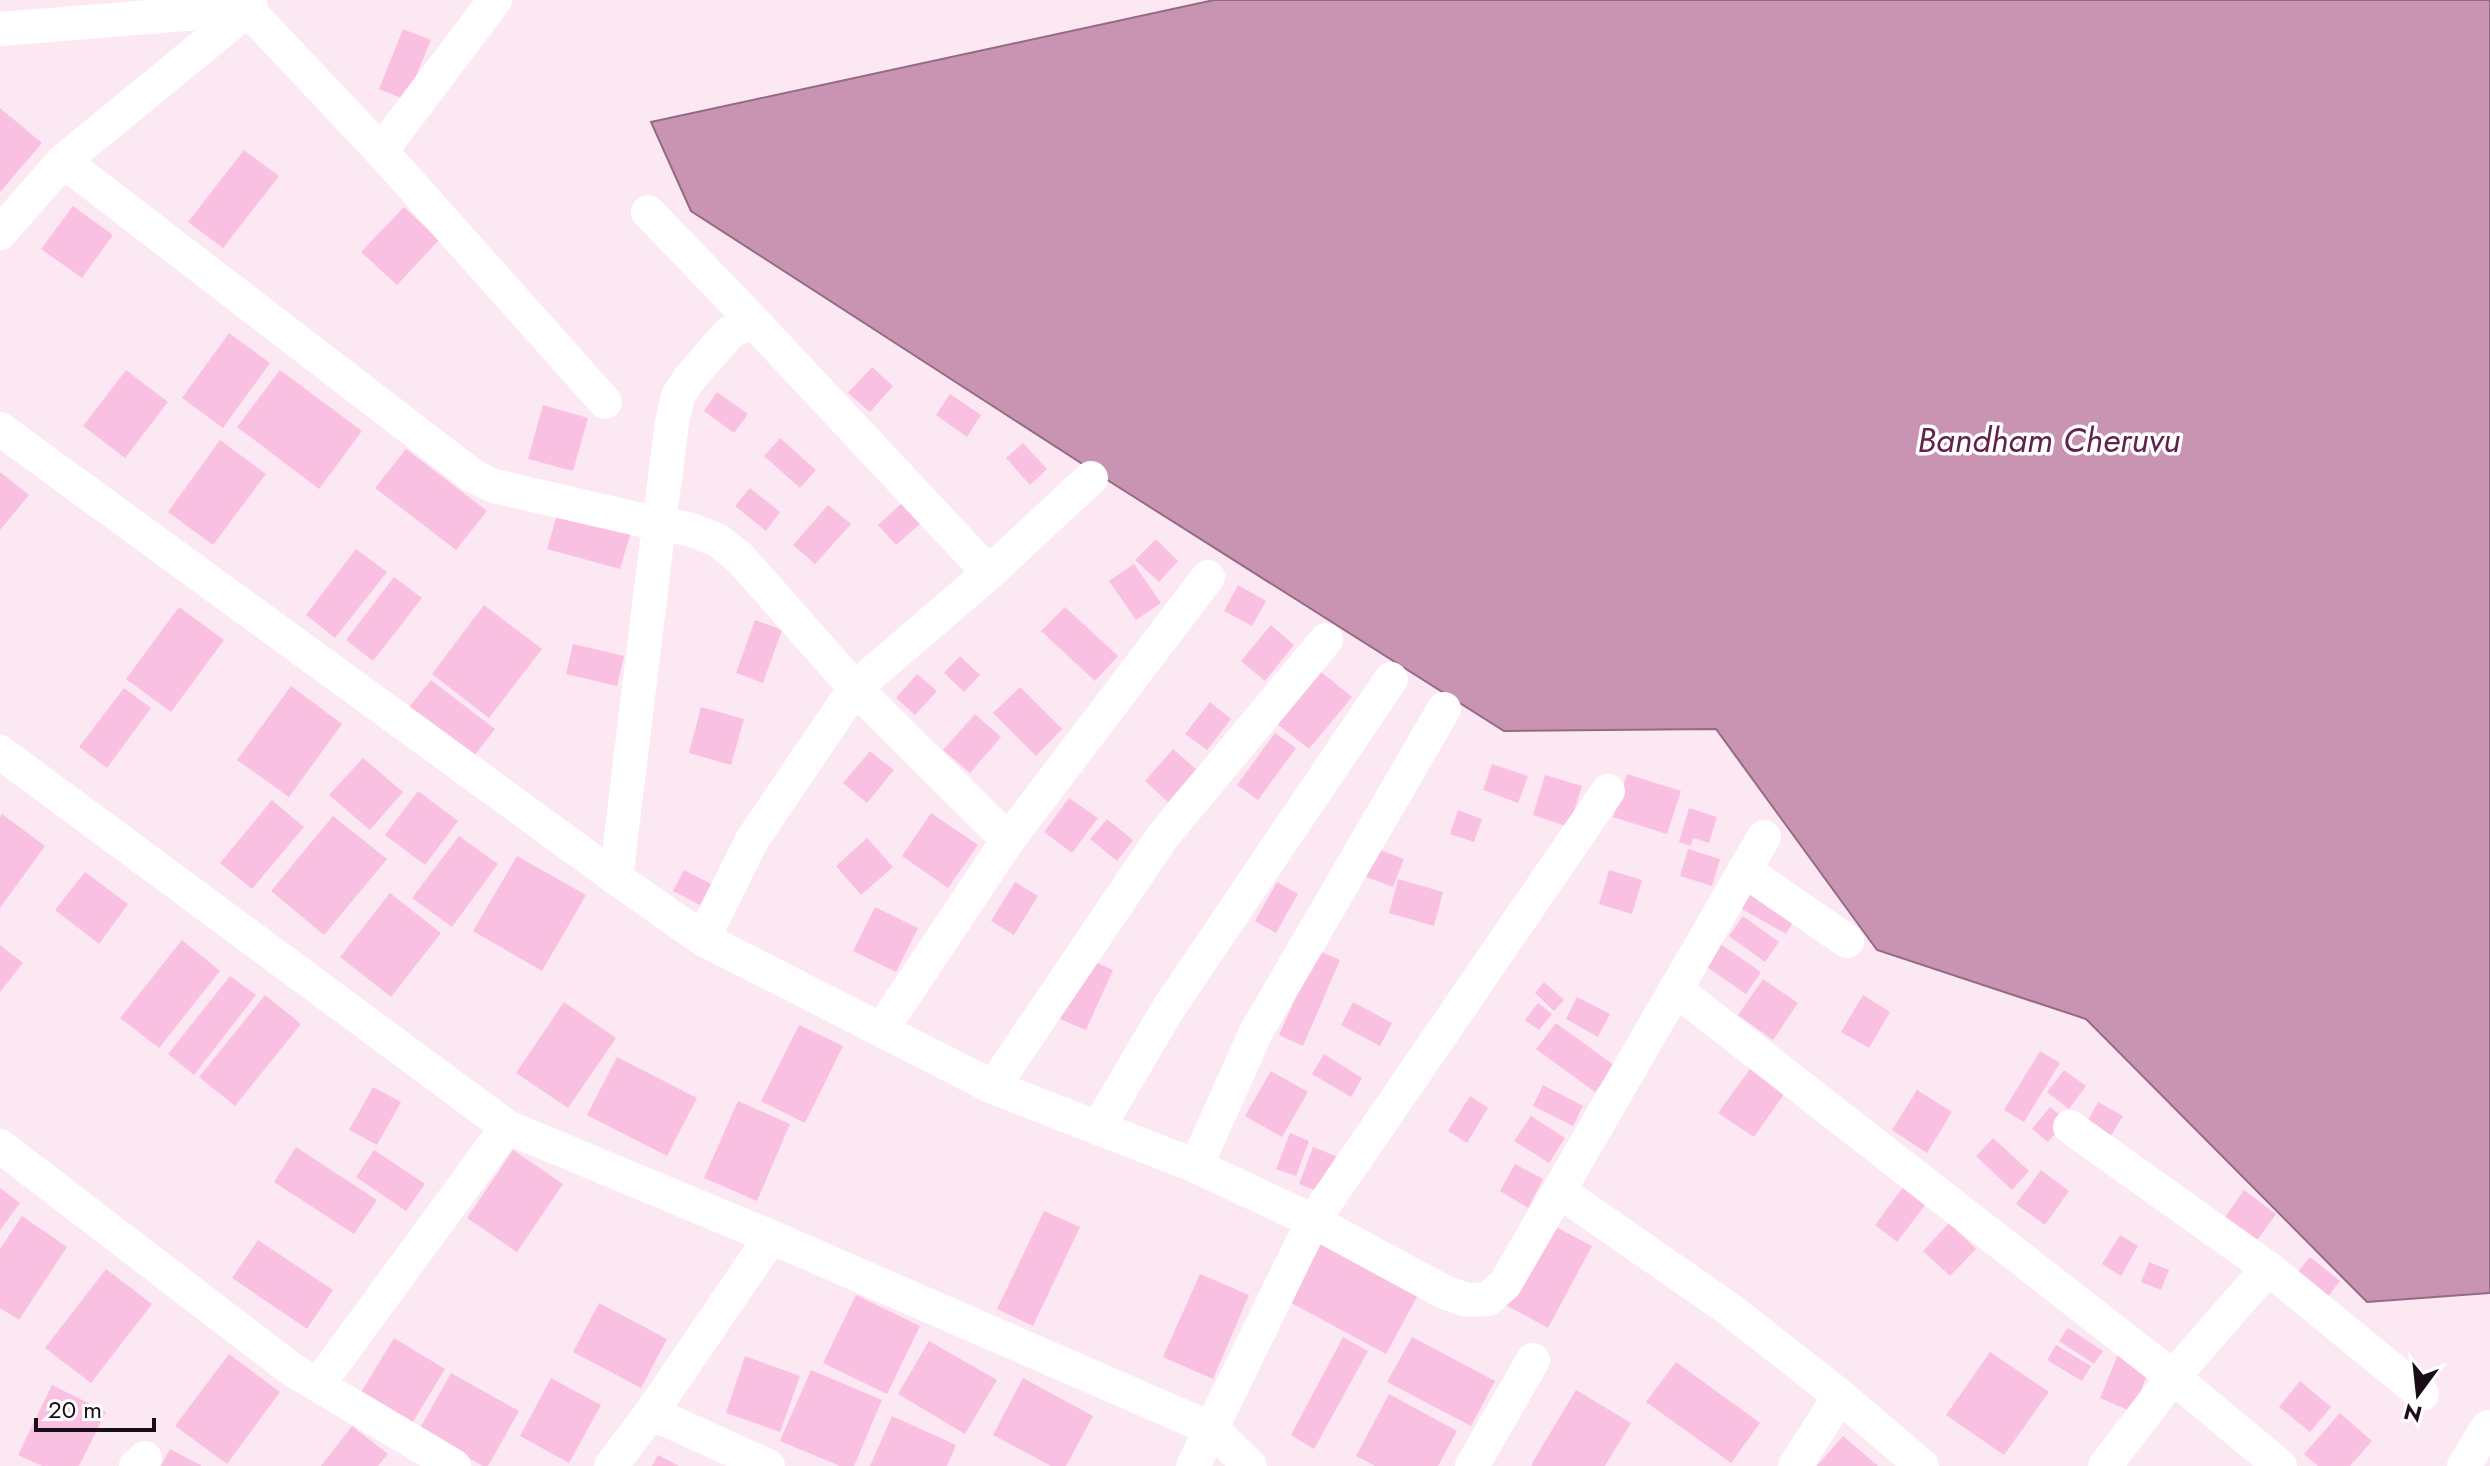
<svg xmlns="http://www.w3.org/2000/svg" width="2490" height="1466" font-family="Jost,sans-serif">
	<rect width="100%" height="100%" fill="#fce8f3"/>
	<!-- water -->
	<path fill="#c993b2" stroke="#946b83" stroke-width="2" d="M 1214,0 L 2490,0 L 2490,1293 L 2367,1302 L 2086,1019 L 1877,950 L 1716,729 L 1504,731 L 1101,476 L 691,211 L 651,122 Z"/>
	<!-- building -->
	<path fill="#f9c0e2" d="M 403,29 L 431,40 L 406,100 L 379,89 Z
		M 0,108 L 42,143 L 0,192 Z
		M 244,150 L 279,176 L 223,248 L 188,222 Z
		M 73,206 L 113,235 L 82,278 L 41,249 Z
		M 404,207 L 439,240 L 397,285 L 361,252 Z
		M 229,333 L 270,363 L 223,428 L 182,398 Z
		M 872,367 L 893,386 L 870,412 L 848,393 Z
		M 126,370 L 168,402 L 125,458 L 83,426 Z
		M 280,370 L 362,431 L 319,489 L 237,427 Z
		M 717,392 L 748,414 L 734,433 L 704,411 Z
		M 950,394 L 981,415 L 967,437 L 936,415 Z
		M 543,405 L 588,418 L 573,471 L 528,459 Z
		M 780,438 L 816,470 L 800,488 L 764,456 Z
		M 220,440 L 266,474 L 213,545 L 168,512 Z
		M 1023,443 L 1047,469 L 1030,485 L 1006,458 Z
		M 406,449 L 487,511 L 456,550 L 375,488 Z
		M 0,472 L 29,495 L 0,530 Z
		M 750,488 L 780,512 L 766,531 L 735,506 Z
		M 561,501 L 634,522 L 620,569 L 547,549 Z
		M 903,502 L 922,522 L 896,545 L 878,525 Z
		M 828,505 L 851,524 L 815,564 L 793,545 Z
		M 1156,539 L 1178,561 L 1159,582 L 1135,560 Z
		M 356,549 L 387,572 L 335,638 L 306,615 Z
		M 1134,564 L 1161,603 L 1136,620 L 1109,581 Z
		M 394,577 L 422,598 L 373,661 L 346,640 Z
		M 1238,585 L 1266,601 L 1252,626 L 1224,611 Z
		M 484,605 L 542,649 L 489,718 L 432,674 Z
		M 179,607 L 224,640 L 171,712 L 126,679 Z
		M 1065,607 L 1118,656 L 1095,681 L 1041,631 Z
		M 755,620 L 782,630 L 763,683 L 736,673 Z
		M 1271,625 L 1294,645 L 1265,681 L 1241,661 Z
		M 573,644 L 624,656 L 617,686 L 566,674 Z
		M 960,656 L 980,675 L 964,692 L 944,673 Z
		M 1320,671 L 1352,697 L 1309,749 L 1277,724 Z
		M 917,674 L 937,691 L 915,715 L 896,698 Z
		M 431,680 L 495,729 L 474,756 L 409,707 Z
		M 291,686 L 342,724 L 289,797 L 237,760 Z
		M 1020,687 L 1062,729 L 1036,756 L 993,713 Z
		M 124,688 L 151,708 L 107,768 L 79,747 Z
		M 1210,702 L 1231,719 L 1207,750 L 1185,734 Z
		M 701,707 L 744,719 L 731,765 L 689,753 Z
		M 975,714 L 1001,737 L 970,773 L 943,750 Z
		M 1275,733 L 1296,748 L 1258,800 L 1237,785 Z
		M 1173,749 L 1196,769 L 1168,802 L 1145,781 Z
		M 870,751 L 894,770 L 867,803 L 843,783 Z
		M 363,758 L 403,792 L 370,830 L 329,795 Z
		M 1492,764 L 1528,776 L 1518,803 L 1483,790 Z
		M 1627,774 L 1681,791 L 1667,834 L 1613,817 Z
		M 1545,775 L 1582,786 L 1569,827 L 1533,815 Z
		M 418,791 L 458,821 L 425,865 L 385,835 Z
		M 1069,798 L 1098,818 L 1072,853 L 1044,832 Z
		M 272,800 L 304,827 L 252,889 L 220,863 Z
		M 1689,808 L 1717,817 L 1709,843 L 1693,838 L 1691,846 L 1679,842 Z
		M 1458,810 L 1482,819 L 1474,842 L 1450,834 Z
		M 931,813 L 978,845 L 948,888 L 902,856 Z
		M 2,814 L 45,846 L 0,908 L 0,817 Z
		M 333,816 L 387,859 L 324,935 L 271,891 Z
		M 1107,819 L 1133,840 L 1117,861 L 1090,839 Z
		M 459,836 L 498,864 L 452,927 L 412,898 Z
		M 867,838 L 893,867 L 861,895 L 836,866 Z
		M 1372,847 L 1404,859 L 1393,887 L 1361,875 Z
		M 1688,849 L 1720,859 L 1712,886 L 1680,876 Z
		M 517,856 L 586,895 L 542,971 L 473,931 Z
		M 684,870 L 711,884 L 700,905 L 673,891 Z
		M 1609,870 L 1642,880 L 1632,914 L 1599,904 Z
		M 85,872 L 128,904 L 99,944 L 55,910 Z
		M 1398,879 L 1443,892 L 1434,926 L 1389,913 Z
		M 1015,882 L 1038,896 L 1014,935 L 991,921 Z
		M 1277,882 L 1298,894 L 1276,933 L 1255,921 Z
		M 1752,887 L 1798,913 L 1786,934 L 1740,908 Z
		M 390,893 L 441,933 L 391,997 L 340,957 Z
		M 875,907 L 918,928 L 896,972 L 853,951 Z
		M 1743,916 L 1779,942 L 1765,962 L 1729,936 Z
		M 182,940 L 220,971 L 159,1048 L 120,1018 Z
		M 1716,941 L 1761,972 L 1746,994 L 1701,963 Z
		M 0,945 L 23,963 L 0,992 Z
		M 1317,950 L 1340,960 L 1303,1046 L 1279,1035 Z
		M 1086,958 L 1113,970 L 1086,1030 L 1060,1019 Z
		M 230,976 L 256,995 L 194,1075 L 168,1054 Z
		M 1763,979 L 1798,1003 L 1773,1040 L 1738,1015 Z
		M 1544,982 L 1564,1000 L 1554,1011 L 1535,993 Z
		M 265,995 L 301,1024 L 235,1106 L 199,1077 Z
		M 1863,995 L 1890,1012 L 1869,1048 L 1841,1032 Z
		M 1577,997 L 1610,1014 L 1598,1037 L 1566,1019 Z
		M 564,1002 L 616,1038 L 568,1108 L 516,1073 Z
		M 1353,1002 L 1392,1023 L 1380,1046 L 1341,1025 Z
		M 1538,1003 L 1552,1014 L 1539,1030 L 1525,1020 Z
		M 1556,1023 L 1615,1066 L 1595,1092 L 1536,1049 Z
		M 799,1025 L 843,1046 L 805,1123 L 761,1101 Z
		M 2040,1051 L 2060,1063 L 2024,1122 L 2004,1110 Z
		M 1324,1054 L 1362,1078 L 1351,1097 L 1312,1074 Z
		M 617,1057 L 697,1098 L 667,1156 L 587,1115 Z
		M 1750,1069 L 1785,1093 L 1754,1137 L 1718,1113 Z
		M 2064,1070 L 2086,1086 L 2069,1109 L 2047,1092 Z
		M 1271,1071 L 1308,1092 L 1282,1137 L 1245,1116 Z
		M 1543,1085 L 1583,1106 L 1573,1126 L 1533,1106 Z
		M 373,1087 L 401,1102 L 377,1145 L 349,1130 Z
		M 1917,1090 L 1952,1112 L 1927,1153 L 1892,1130 Z
		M 1470,1096 L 1488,1108 L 1467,1143 L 1448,1131 Z
		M 738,1101 L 790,1124 L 757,1201 L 704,1178 Z
		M 2098,1102 L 2123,1116 L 2110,1137 L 2086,1124 Z
		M 2050,1107 L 2067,1120 L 2048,1142 L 2032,1129 Z
		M 1531,1116 L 1565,1138 L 1549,1163 L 1514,1141 Z
		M 1290,1133 L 1309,1141 L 1296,1176 L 1276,1169 Z
		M 1993,1138 L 2029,1171 L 2012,1190 L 1976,1156 Z
		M 296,1147 L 377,1200 L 354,1234 L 274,1182 Z
		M 1313,1147 L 1336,1156 L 1322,1193 L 1299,1184 Z
		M 374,1150 L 425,1184 L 406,1211 L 356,1177 Z
		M 513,1150 L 563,1184 L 517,1252 L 467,1218 Z
		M 1515,1164 L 1543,1179 L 1528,1208 L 1500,1191 Z
		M 2041,1170 L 2069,1191 L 2045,1225 L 2016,1204 Z
		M 1904,1186 L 1926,1204 L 1897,1242 L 1875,1225 Z
		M 0,1188 L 20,1203 L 0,1230 Z
		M 2244,1190 L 2276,1214 L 2255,1243 L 2223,1220 Z
		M 1044,1211 L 1080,1227 L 1033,1326 L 997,1309 Z
		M 22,1216 L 67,1247 L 19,1320 L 0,1308 L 0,1249 Z
		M 1949,1223 L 1976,1249 L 1950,1276 L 1923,1251 Z
		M 1550,1224 L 1592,1246 L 1548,1328 L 1506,1305 Z
		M 2120,1235 L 2138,1246 L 2121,1276 L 2102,1264 Z
		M 258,1240 L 333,1290 L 307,1329 L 232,1278 Z
		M 1313,1240 L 1418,1295 L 1386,1354 L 1282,1298 Z
		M 2310,1257 L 2340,1281 L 2322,1304 L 2292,1279 Z
		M 2149,1262 L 2169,1270 L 2161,1290 L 2141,1282 Z
		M 106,1269 L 152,1304 L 91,1383 L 45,1348 Z
		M 1200,1274 L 1249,1295 L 1213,1379 L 1163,1357 Z
		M 856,1295 L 920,1326 L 887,1394 L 823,1363 Z
		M 599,1303 L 667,1339 L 641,1388 L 573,1352 Z
		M 2068,1328 L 2103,1351 L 2094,1364 L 2059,1341 Z
		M 1343,1337 L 1368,1351 L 1314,1449 L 1291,1435 Z
		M 1412,1337 L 1495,1381 L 1471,1426 L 1387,1382 Z
		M 394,1338 L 445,1369 L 411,1425 L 360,1394 Z
		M 929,1341 L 997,1380 L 965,1434 L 898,1394 Z
		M 2056,1345 L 2091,1366 L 2082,1381 L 2047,1360 Z
		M 1990,1352 L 2049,1392 L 2004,1455 L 1946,1415 Z
		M 229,1354 L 280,1392 L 227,1464 L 175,1426 Z
		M 2118,1354 L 2150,1368 L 2132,1412 L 2100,1398 Z
		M 745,1356 L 800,1376 L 780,1432 L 726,1413 Z
		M 1676,1362 L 1760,1423 L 1731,1463 L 1646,1402 Z
		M 811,1370 L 882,1400 L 854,1466 L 840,1466 L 780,1441 Z
		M 451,1373 L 519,1411 L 488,1466 L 483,1466 L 419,1430 Z
		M 551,1378 L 601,1405 L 569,1463 L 520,1436 Z
		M 1023,1378 L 1093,1416 L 1066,1466 L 1051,1466 L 993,1435 Z
		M 2300,1381 L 2331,1407 L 2310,1432 L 2279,1407 Z
		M 52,1385 L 106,1412 L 79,1466 L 42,1466 L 18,1455 Z
		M 1576,1390 L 1631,1423 L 1605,1466 L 1533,1466 L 1531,1465 Z
		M 1389,1394 L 1457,1431 L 1438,1466 L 1375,1466 L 1356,1456 Z
		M 2340,1413 L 2372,1441 L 2350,1466 L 2318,1466 L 2304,1454 Z
		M 892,1416 L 956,1445 L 947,1466 L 870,1466 Z
		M 352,1426 L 388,1454 L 378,1466 L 321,1466 Z
		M 1843,1436 L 1878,1466 L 1817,1466 Z
		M 170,1449 L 202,1466 L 161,1466 Z
		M 658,1455 L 679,1466 L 652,1466 Z"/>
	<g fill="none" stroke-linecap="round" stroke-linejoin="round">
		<!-- street -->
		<path stroke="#fff" stroke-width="34" d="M 0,29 L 247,9 L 381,151 L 605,402
			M 381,151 L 495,0
			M 63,161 L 473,476 L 494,486 L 659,524 L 672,423 L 678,396 L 689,379 L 729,333 L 752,320
			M 648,212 L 752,320 L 989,573
			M 0,233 L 63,161 L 251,7
			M 0,429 L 616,878 L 703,939 L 993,1087 L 1196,1166 L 1313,1221 L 1444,1292 L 1467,1300 L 1488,1299 L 1505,1284 L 1764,837
			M 0,752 L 507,1127 L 771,1237 L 1212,1429 L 1250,1466
			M 1744,870 L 1847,941
			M 616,878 L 659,524 L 689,529 L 717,540 L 740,558 L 855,688 L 1008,840
			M 703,939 L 752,840 L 855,688 L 989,573 L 1091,478
			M 1675,989 L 2173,1377 L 2280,1466
			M 882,1029 L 1008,840 L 1208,577
			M 993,1087 L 1163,836 L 1326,640
			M 2070,1127 L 2268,1268
			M 1098,1128 L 1168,1009 L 1391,679
			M 0,1146 L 291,1369 L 454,1466
			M 1196,1166 L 1256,1032 L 1444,709
			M 1559,1191 L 1729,1309 L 1840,1396 L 1922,1466
			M 318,1385 L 507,1127
			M 651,1413 L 768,1466
			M 136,1466 L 145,1458
			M 611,1466 L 651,1413 L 771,1237
			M 1193,1466 L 1313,1221 L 1608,791
			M 1472,1466 L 1533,1360
			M 1795,1466 L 1840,1396
			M 2105,1466 L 2173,1377 L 2268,1268 L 2422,1394
			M 2464,1466 L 2488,1427"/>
	</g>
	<g text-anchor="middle" stroke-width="7" stroke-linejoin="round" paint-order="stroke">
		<!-- water labels -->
		<g font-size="34" font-style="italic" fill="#61214c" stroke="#fff">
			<text x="2049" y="452">Bandham Cheruvu</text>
		</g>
	</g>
	<!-- north arrow -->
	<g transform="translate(2418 1394) rotate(195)" stroke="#ffffff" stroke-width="6" paint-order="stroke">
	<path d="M0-6L14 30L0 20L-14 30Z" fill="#190e15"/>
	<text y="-12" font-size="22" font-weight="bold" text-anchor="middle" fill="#190e15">N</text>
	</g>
	<!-- scale -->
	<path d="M36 1418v12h118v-12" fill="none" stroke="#190e15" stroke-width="4"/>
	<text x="48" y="1418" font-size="24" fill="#190e15" stroke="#ffffff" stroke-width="6" paint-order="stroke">20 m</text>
</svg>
